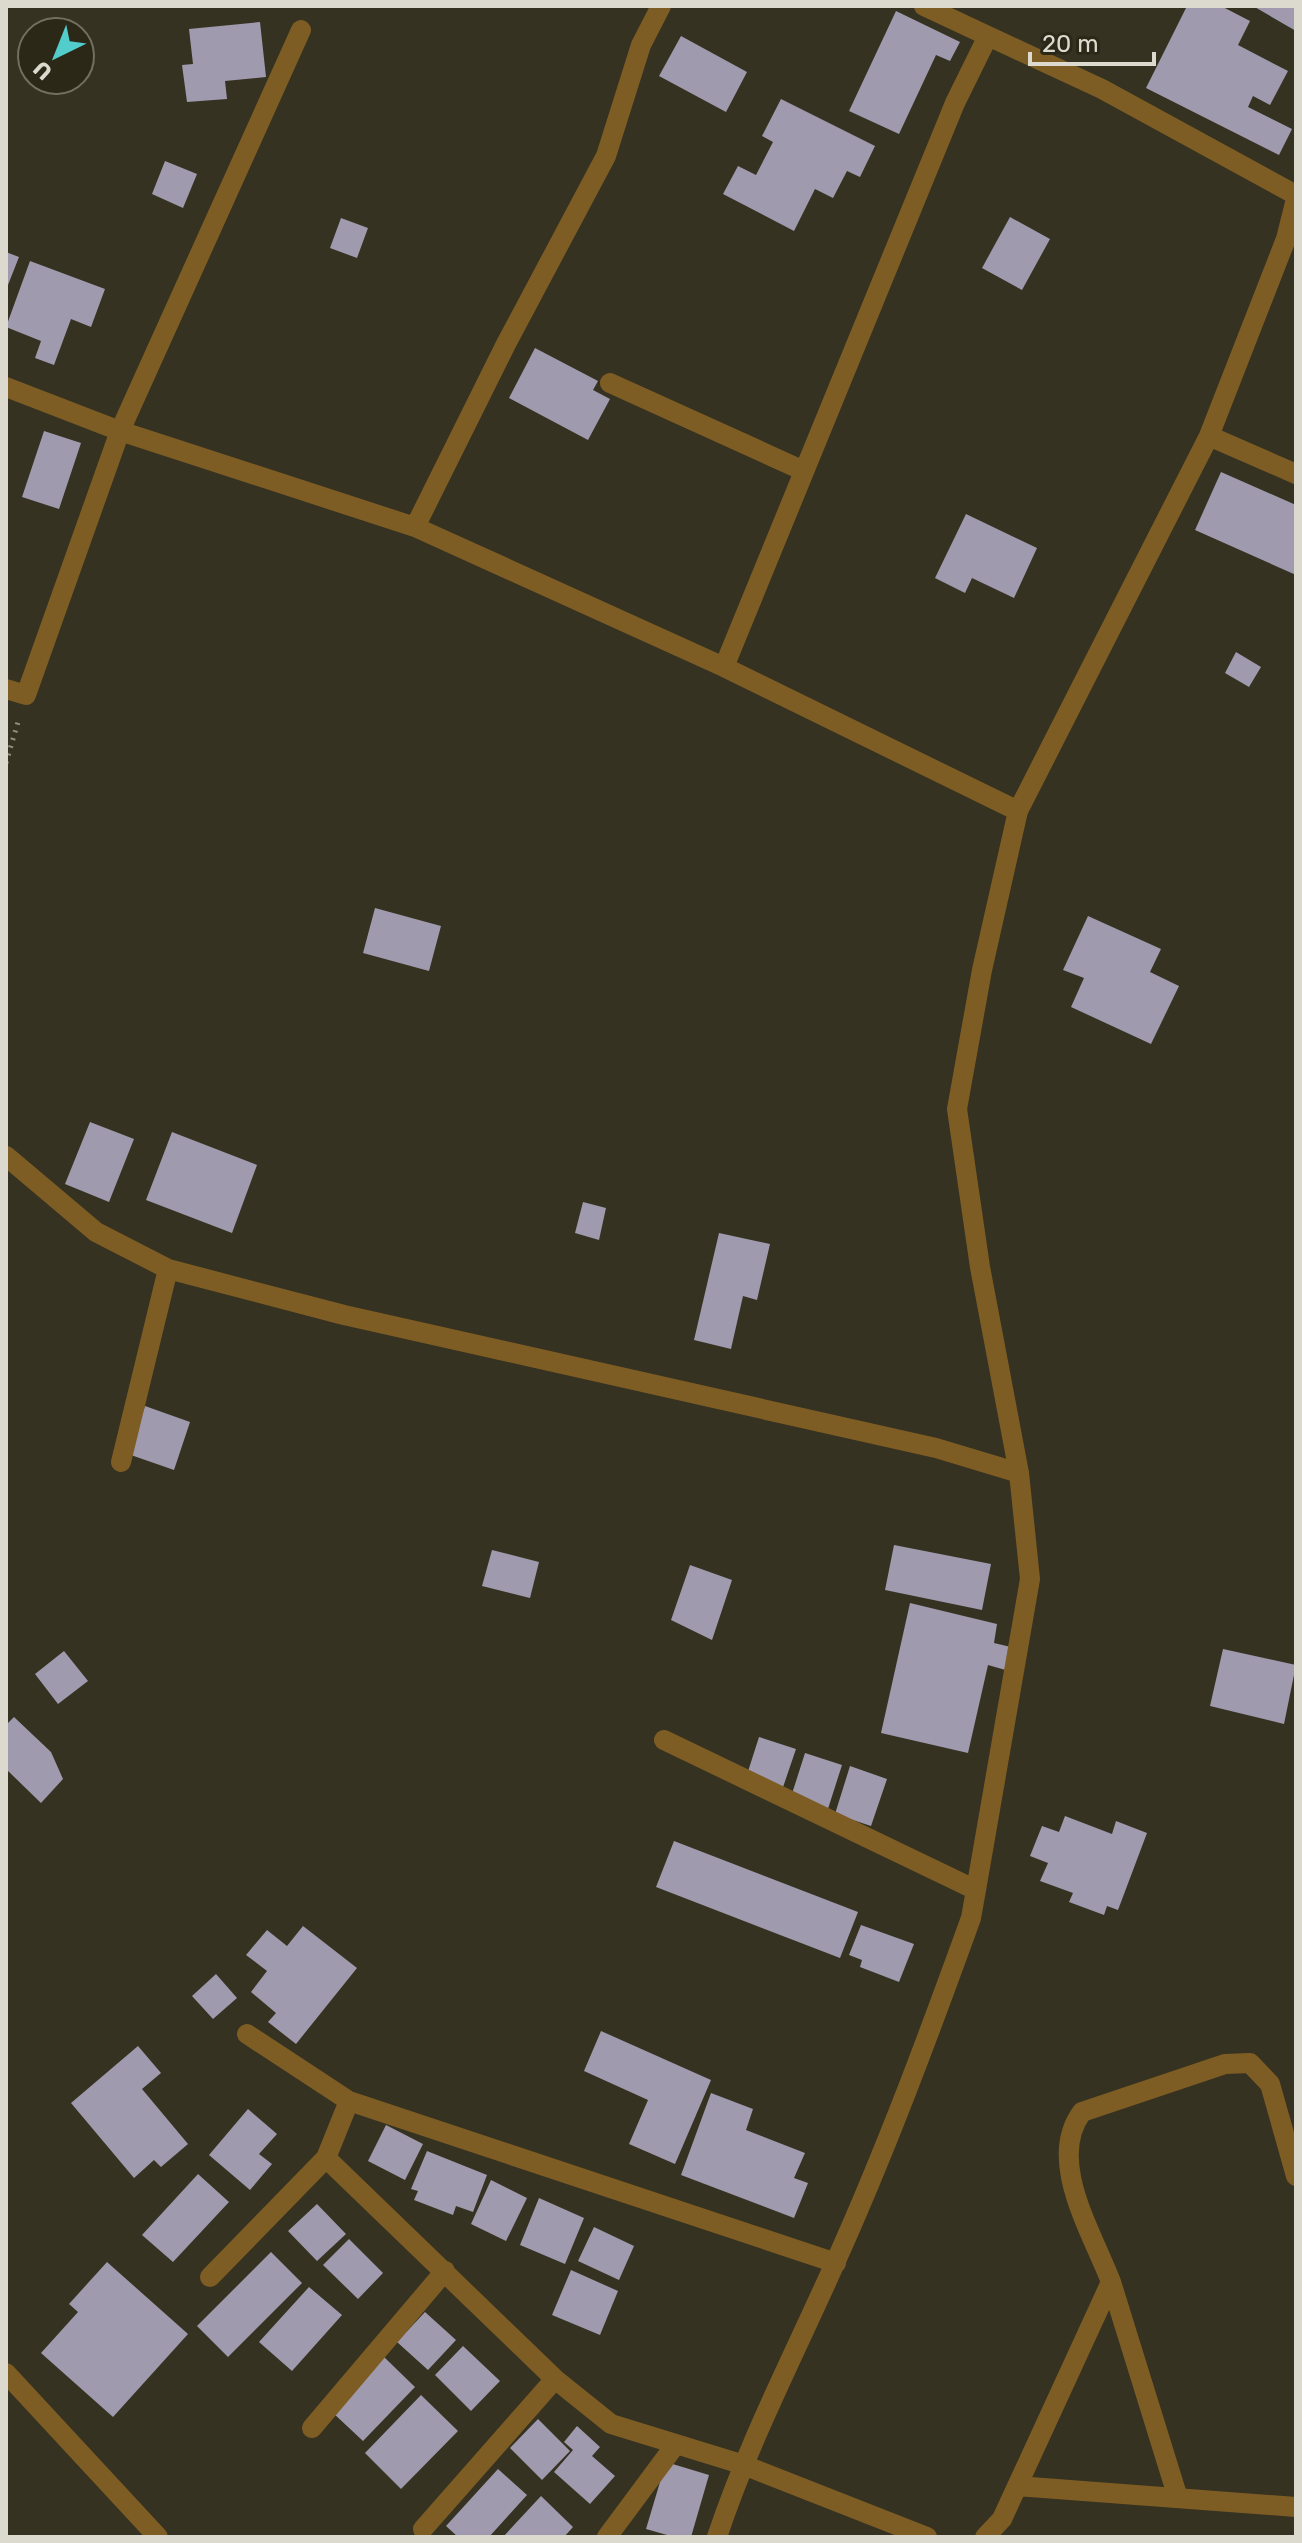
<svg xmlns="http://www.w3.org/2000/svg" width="1302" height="2543" font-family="Rubik,sans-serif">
	<rect width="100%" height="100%" fill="#363221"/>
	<!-- building -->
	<path fill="#9f9aae" d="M 1187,6 L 1221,6 L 1250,21 L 1238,45 L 1288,71 L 1270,105 L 1253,96 L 1248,107 L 1292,129 L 1279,155 L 1146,88 Z
		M 1253,6 L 1296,6 L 1296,31 Z
		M 896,11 L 960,42 L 950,61 L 936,55 L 899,134 L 849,111 Z
		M 260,22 L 266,77 L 225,81 L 227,99 L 187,102 L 182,65 L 193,64 L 189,29 Z
		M 681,36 L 747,72 L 726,112 L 659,76 Z
		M 781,99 L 875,146 L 860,177 L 847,171 L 833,198 L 815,189 L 794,231 L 723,194 L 738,166 L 756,175 L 773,142 L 762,136 Z
		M 165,161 L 197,174 L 183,208 L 152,194 Z
		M 1010,217 L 1050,239 L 1022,290 L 982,268 Z
		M 341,218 L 368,228 L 357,258 L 330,248 Z
		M 6,252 L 19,257 L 6,290 Z
		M 30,261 L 105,289 L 91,327 L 71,319 L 54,365 L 35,358 L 41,341 L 6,327 Z
		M 535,348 L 598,381 L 593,390 L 610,399 L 588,440 L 509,398 Z
		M 44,431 L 81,443 L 59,509 L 22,497 Z
		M 1221,472 L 1296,505 L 1296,575 L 1195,530 Z
		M 966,514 L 1037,548 L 1014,598 L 972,578 L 965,593 L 935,578 Z
		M 1236,652 L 1261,667 L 1249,687 L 1225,673 Z
		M 375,908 L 441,926 L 429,971 L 363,953 Z
		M 1088,916 L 1161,949 L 1150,972 L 1179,986 L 1151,1044 L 1071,1007 L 1084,978 L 1063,970 Z
		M 90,1122 L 134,1139 L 109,1202 L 65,1184 Z
		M 172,1132 L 257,1165 L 232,1233 L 146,1200 Z
		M 583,1202 L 606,1208 L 599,1240 L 575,1233 Z
		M 719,1233 L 770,1244 L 757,1300 L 743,1296 L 731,1349 L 694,1340 Z
		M 145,1406 L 190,1422 L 174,1470 L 128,1454 Z
		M 894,1545 L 991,1564 L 982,1610 L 885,1590 Z
		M 492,1550 L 539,1562 L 530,1598 L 482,1586 Z
		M 690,1565 L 732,1580 L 712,1640 L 671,1620 Z
		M 910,1603 L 997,1624 L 994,1643 L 1015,1648 L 1009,1671 L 988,1665 L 968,1753 L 881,1733 Z
		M 1223,1649 L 1296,1665 L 1284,1724 L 1210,1706 Z
		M 64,1651 L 88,1681 L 58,1704 L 35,1674 Z
		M 14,1717 L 51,1752 L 63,1779 L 41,1803 L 6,1769 L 6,1725 Z
		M 759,1737 L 796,1749 L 780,1796 L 744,1784 Z
		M 805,1753 L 842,1765 L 827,1812 L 790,1800 Z
		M 850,1766 L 887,1779 L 871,1826 L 835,1814 Z
		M 1065,1816 L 1112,1834 L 1116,1821 L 1147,1833 L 1118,1910 L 1107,1906 L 1104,1915 L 1069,1902 L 1073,1893 L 1040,1881 L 1048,1863 L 1030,1856 L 1042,1826 L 1059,1832 Z
		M 674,1841 L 858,1912 L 840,1958 L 656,1887 Z
		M 861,1925 L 914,1944 L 899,1982 L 860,1967 L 862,1960 L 849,1955 Z
		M 303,1926 L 357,1968 L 296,2044 L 268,2022 L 276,2013 L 251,1992 L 267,1971 L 246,1955 L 267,1930 L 287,1946 Z
		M 216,1974 L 237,1998 L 213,2019 L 192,1996 Z
		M 601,2031 L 711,2080 L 675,2164 L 629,2144 L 648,2100 L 584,2071 Z
		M 138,2046 L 161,2073 L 142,2089 L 188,2144 L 161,2167 L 154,2160 L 134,2178 L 71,2103 Z
		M 711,2093 L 753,2109 L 746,2130 L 805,2153 L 794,2178 L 808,2183 L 794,2218 L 681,2175 Z
		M 248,2109 L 277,2134 L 259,2154 L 272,2164 L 250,2190 L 209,2155 Z
		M 386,2125 L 423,2144 L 405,2180 L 368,2161 Z
		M 427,2151 L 487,2175 L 473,2212 L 456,2206 L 453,2215 L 414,2200 L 418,2191 L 411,2189 Z
		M 198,2174 L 229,2202 L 173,2262 L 142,2235 Z
		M 491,2180 L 527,2198 L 506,2241 L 471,2224 Z
		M 539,2198 L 584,2218 L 565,2264 L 520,2245 Z
		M 317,2204 L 346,2234 L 317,2261 L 288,2231 Z
		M 594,2227 L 634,2246 L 619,2280 L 578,2261 Z
		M 349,2239 L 383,2273 L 358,2299 L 323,2265 Z
		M 271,2252 L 302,2283 L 228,2357 L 197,2326 Z
		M 107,2262 L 188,2334 L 113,2417 L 41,2353 L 78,2312 L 69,2304 Z
		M 571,2270 L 618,2291 L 600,2335 L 552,2315 Z
		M 309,2287 L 342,2315 L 292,2371 L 259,2342 Z
		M 425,2312 L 456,2340 L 428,2370 L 397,2342 Z
		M 463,2346 L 500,2381 L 471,2411 L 435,2375 Z
		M 384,2357 L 415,2387 L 363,2441 L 332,2412 Z
		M 421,2395 L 458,2431 L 401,2489 L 365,2453 Z
		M 538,2419 L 570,2451 L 542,2480 L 510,2448 Z
		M 577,2426 L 600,2447 L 592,2456 L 615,2476 L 590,2504 L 554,2472 L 573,2450 L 564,2442 Z
		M 666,2462 L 709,2475 L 691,2537 L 674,2537 L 646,2529 Z
		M 498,2469 L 527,2495 L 489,2537 L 458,2537 L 446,2526 Z
		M 541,2496 L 573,2527 L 564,2537 L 503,2537 Z"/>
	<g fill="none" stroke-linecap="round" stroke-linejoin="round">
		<!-- path -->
		<path stroke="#918e80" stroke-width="5" stroke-dasharray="2 6" stroke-linecap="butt" d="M 6,763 L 18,722"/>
		<!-- minor -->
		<path stroke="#7e5d24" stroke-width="20" d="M 924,6 L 988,36
			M 610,383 L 804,471
			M 6,387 L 120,431 L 415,527 L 724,667 L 1018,811
			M 1209,436 L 1296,474
			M 415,527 L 506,344 L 606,156 L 641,45 L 661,6
			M 724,667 L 955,103 L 988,36 L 1102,89 L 1296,195
			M 6,689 L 26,695 L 120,431 L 301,30
			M 6,1156 L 96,1232 L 168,1269 L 344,1315 L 936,1448 L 1019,1473
			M 121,1462 L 168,1269
			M 664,1740 L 976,1890
			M 247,2034 L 349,2101
			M 326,2158 L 555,2379 L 611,2424 L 741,2464 L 927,2537
			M 210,2277 L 326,2158 L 349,2101 L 836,2263
			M 1111,2282 L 1178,2498
			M 6,2373 L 158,2537
			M 312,2428 L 445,2271
			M 1017,2486 L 1296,2507
			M 423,2529 L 555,2379
			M 607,2537 L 676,2444
			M 717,2537 C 749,2441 794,2355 835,2263 C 886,2150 929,2034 971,1918 L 976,1890 L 1030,1579 L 1019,1473 L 980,1267 L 957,1109 L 982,970 L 1018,811 L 1209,436 L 1286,239 L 1296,199
			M 985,2537 L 1002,2519 L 1111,2282 C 1092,2232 1046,2160 1082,2112 L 1225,2064 L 1250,2063 L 1270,2084 L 1296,2176"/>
	</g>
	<!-- border -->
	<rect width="1302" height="2543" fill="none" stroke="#dcdacf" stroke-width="16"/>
	<!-- north arrow -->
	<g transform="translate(56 56) rotate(223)"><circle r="38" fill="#2c2817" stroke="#726f61" stroke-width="2"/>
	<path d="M0-6L14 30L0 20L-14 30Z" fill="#53cdcb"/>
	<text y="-12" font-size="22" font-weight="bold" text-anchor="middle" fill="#dcdacf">U</text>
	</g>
	<!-- scale -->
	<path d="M1030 52v12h124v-12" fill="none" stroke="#dcdacf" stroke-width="4"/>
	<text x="1042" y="52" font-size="24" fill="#dcdacf" stroke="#2c2817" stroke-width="6" paint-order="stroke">20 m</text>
</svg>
